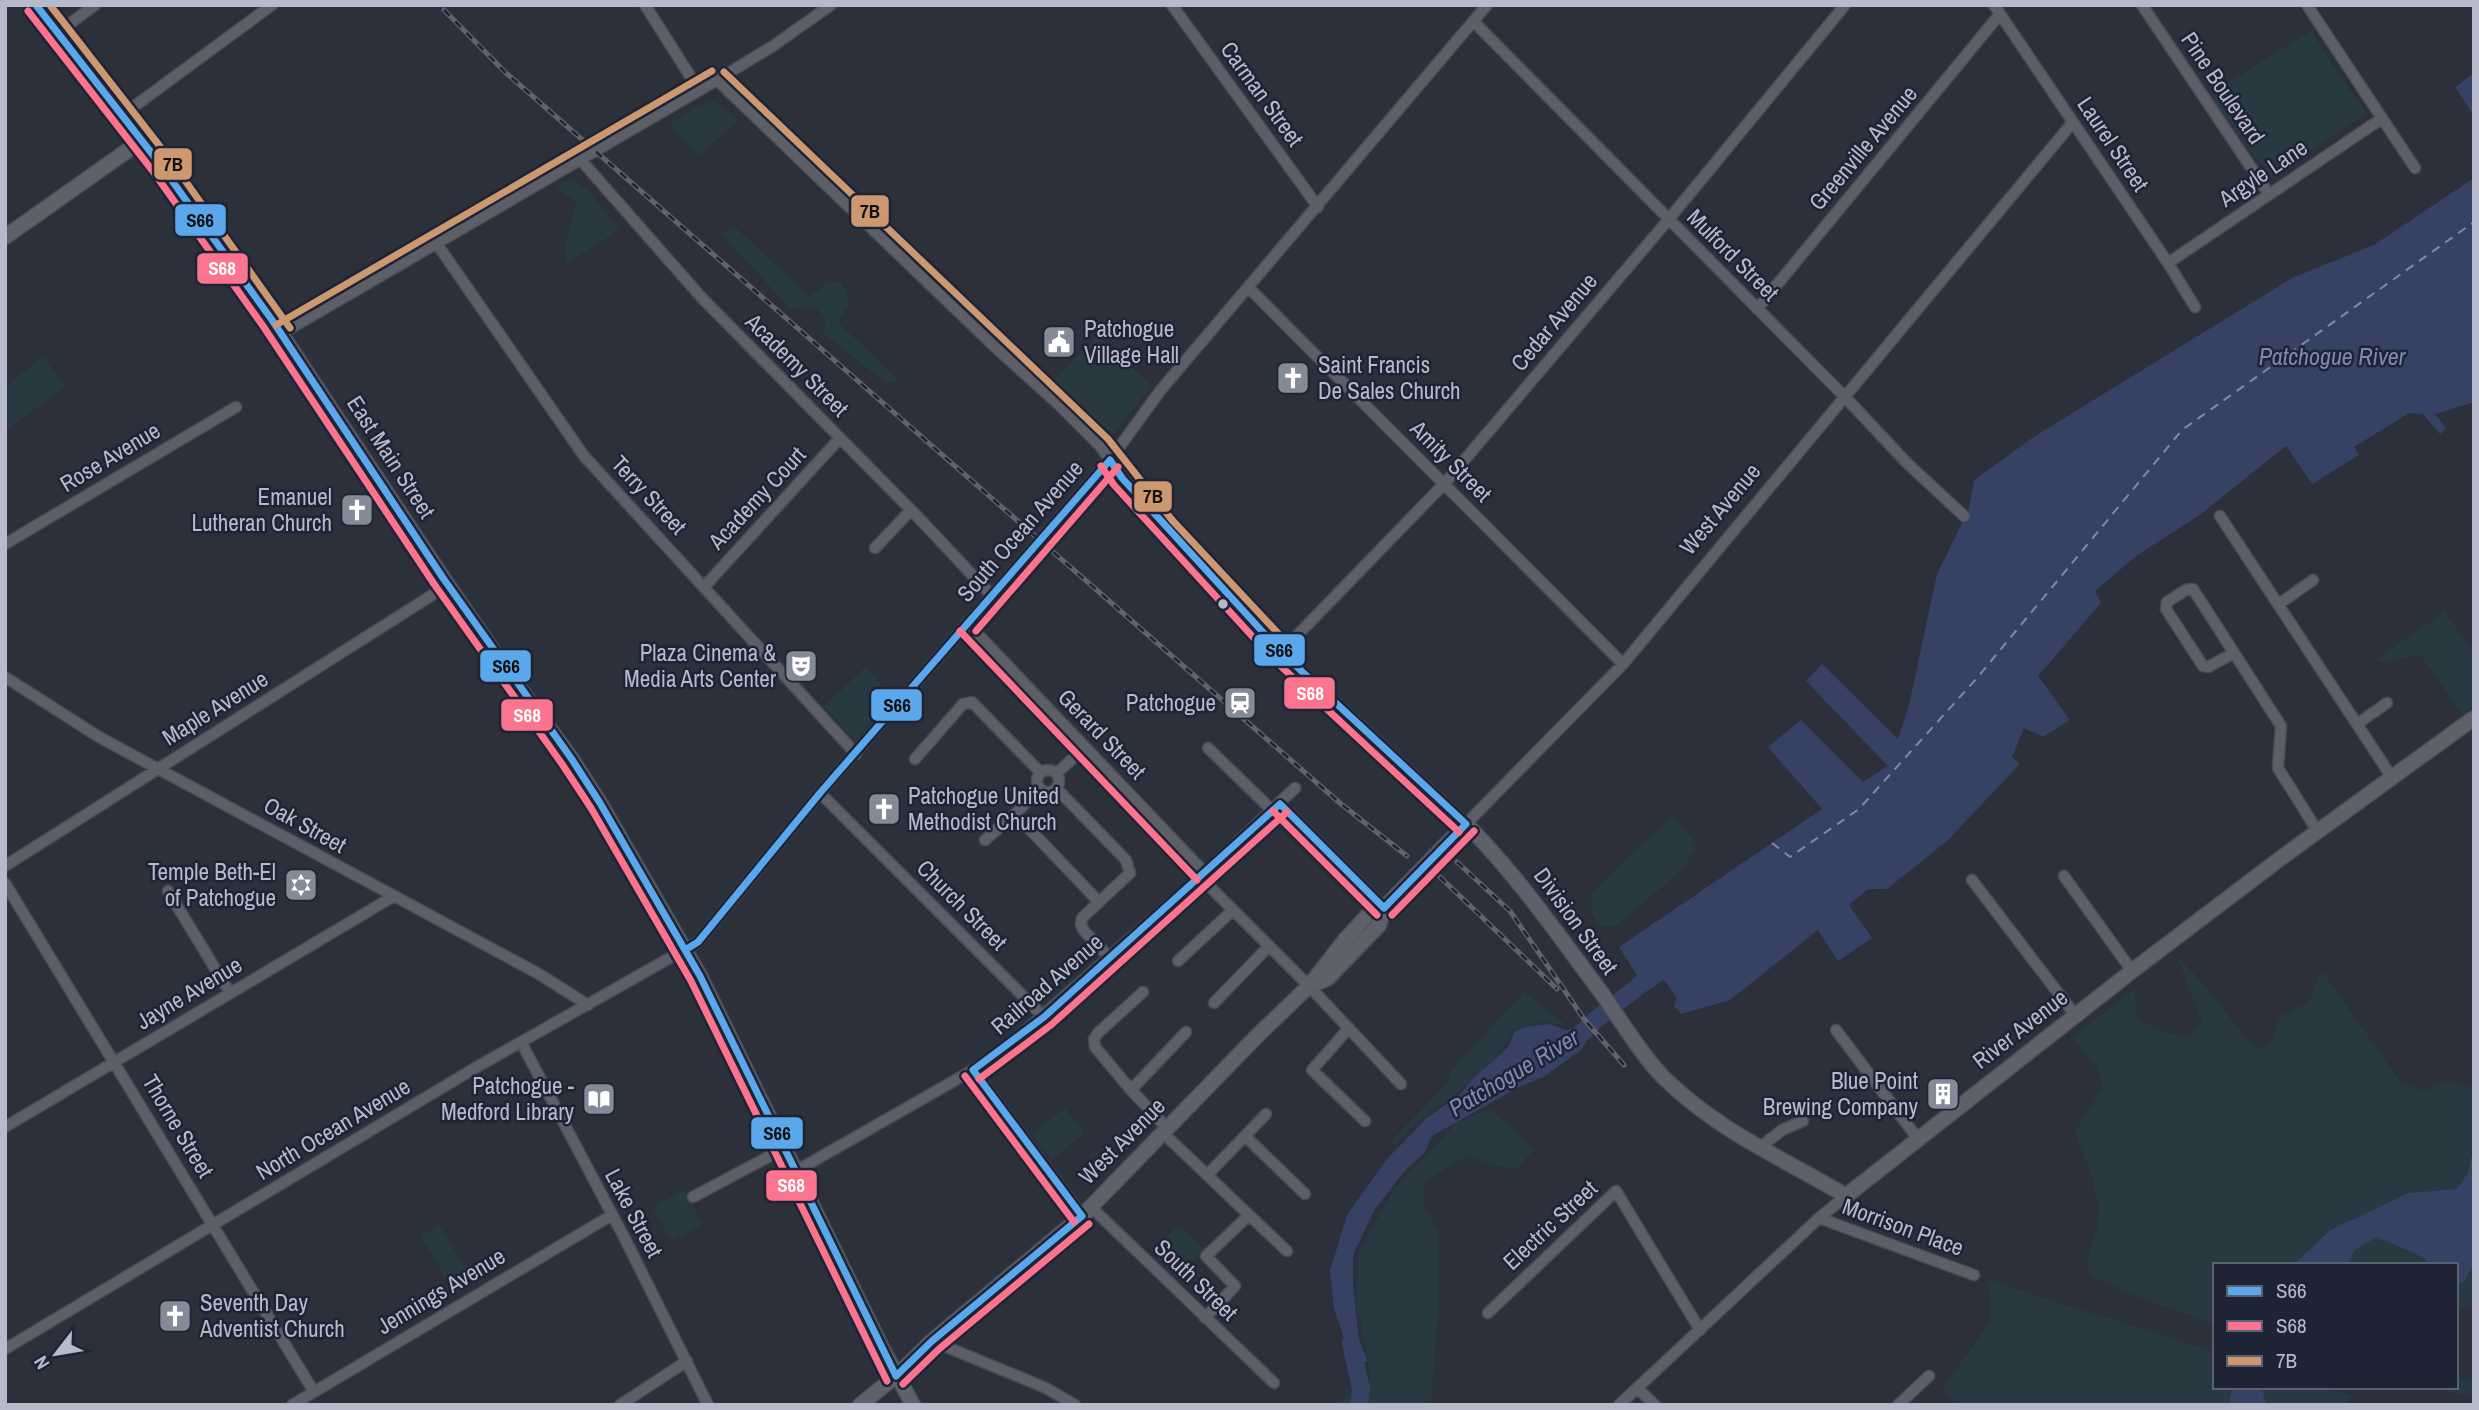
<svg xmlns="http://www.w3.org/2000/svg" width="2479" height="1410" font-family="'Archivo Narrow',sans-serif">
	<rect width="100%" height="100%" fill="#2b303b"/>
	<!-- green -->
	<path fill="#283941" d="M 2311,31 L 2341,78 L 2367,113 L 2272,176 L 2268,175 L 2208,95 Z
		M 714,101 L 739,120 L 699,155 L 669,124 L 700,105 Z
		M 574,180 L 589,191 L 619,230 L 567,264 L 565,243 L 576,203 L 555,186 Z
		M 736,228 L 810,297 L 827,282 L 841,282 L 850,302 L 838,322 L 900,382 L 886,383 L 824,334 L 825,317 L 817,309 L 790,308 L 720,233 Z
		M 1098,336 L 1152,386 L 1113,434 L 1108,434 L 1052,382 Z
		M 43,356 L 66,387 L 5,431 L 5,387 Z
		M 2445,612 L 2474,654 L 2474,705 L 2463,715 L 2420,655 L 2380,663 L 2376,659 Z
		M 865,667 L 893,696 L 855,740 L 824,707 Z
		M 1672,816 L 1689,834 L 1697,846 L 1683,869 L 1615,927 L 1599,926 L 1592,913 L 1591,893 Z
		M 2178,958 L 2198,978 L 2256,1050 L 2270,1044 L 2280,1017 L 2308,1003 L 2322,971 L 2402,1084 L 2425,1090 L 2451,1080 L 2470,1087 L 2474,1090 C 2474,1126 2478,1158 2457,1189 L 2408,1193 L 2330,1229 L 2293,1265 L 2215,1265 L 2215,1324 L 2149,1301 L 2089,1275 L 2087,1258 L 2099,1221 L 2099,1202 L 2093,1191 L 2094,1180 L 2074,1133 L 2103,1088 L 2097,1068 L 2072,1038 L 2135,988 L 2137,1018 C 2159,1030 2168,1037 2193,1035 L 2202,1020 L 2190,992 Z
		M 1524,992 L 1566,1025 C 1546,1022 1530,1021 1512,1031 C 1498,1064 1456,1095 1427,1115 C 1415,1124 1405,1136 1395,1146 L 1390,1142 L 1449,1082 L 1452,1070 Z
		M 1065,1108 L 1085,1133 L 1052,1160 L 1032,1134 Z
		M 1491,1109 L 1534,1150 L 1515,1170 L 1492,1165 L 1469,1155 L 1425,1181 L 1423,1205 L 1438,1230 L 1439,1254 L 1439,1299 L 1431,1405 L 1333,1405 L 1371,1377 L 1355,1295 L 1359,1251 L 1395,1188 L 1457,1122 Z
		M 684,1190 L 703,1224 L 671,1241 L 652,1207 Z
		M 439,1224 L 473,1282 L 454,1293 L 421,1236 Z
		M 1179,1225 L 1204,1250 L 1175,1276 L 1152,1252 Z
		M 2377,1237 L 2424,1258 L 2429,1265 L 2347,1265 L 2355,1250 Z
		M 2474,1264 L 2474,1308 L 2472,1305 L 2456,1311 L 2456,1285 L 2464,1282 Z
		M 1988,1280 L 2215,1352 L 2215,1387 L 2233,1387 L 2228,1405 L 1956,1405 L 1942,1389 L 1990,1322 L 1991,1300 Z
		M 2456,1377 L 2474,1381 L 2474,1398 L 2429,1387 L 2456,1387 Z
		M 2262,1387 L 2322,1387 L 2352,1396 L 2345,1405 L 2266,1405 Z"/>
	<!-- water -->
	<path fill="#374164" d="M 2474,73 L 2474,116 L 2455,87 Z
		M 2474,178 L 2474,402 L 2435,414 L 2446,428 L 2440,434 L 2423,414 L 2409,413 L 2354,447 L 2359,455 L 2312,484 L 2286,446 L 2201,514 L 2136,556 L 2095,591 L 2101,603 L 2038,676 L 2070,720 L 2043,737 L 2024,728 L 2012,757 L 2020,764 L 1947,841 L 1887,889 L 1868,889 L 1849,905 L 1872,938 L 1838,961 L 1818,930 L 1730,1000 L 1681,1014 L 1674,1006 L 1677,998 L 1664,980 L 1647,991 L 1619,947 L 1822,809 L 1768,747 L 1801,720 L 1863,782 L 1888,766 L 1806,681 L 1822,664 L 1898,739 L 1909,705 L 1937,574 L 1969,509 L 1974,480 L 2035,436 L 2292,278 L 2374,245 Z
		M 1551,1024 L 1565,1030 L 1578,1028 L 1587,1037 L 1587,1041 L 1581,1050 L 1543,1077 L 1517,1088 L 1432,1136 L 1425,1152 L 1403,1173 L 1375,1209 L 1353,1255 L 1353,1285 L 1359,1341 L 1368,1361 L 1355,1364 L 1349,1352 L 1334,1309 L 1330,1271 L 1347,1215 L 1387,1159 L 1427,1118 L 1461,1093 L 1474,1078 L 1508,1047 L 1515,1031 L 1524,1027 Z
		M 2474,1145 L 2474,1264 L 2464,1282 L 2456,1285 L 2456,1265 L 2429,1265 L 2424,1258 L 2377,1237 L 2355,1250 L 2347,1265 L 2293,1265 L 2330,1230 L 2408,1193 L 2457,1189 L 2468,1172 Z
		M 2233,1387 L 2262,1387 L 2266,1405 L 2228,1405 Z"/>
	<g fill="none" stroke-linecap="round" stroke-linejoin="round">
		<!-- river -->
		<path stroke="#374164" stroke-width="18" d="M 1563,1046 L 1575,1039 L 1598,1018 L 1659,970
			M 1351,1343 L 1361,1389 L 1359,1405"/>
		<!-- ferry -->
		<path stroke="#7c8ab2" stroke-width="2" stroke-dasharray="9 7" stroke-linecap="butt" d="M 1772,843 L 1790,857 L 1859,809 L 1977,678 L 2182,430 L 2474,222"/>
		<defs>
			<path id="minor" d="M 645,5 L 699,90
				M 1172,5 L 1318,207
				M 1994,5 L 2168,263 L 2195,307
				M 2142,5 L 2269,194
				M 2307,5 L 2415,168
				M 1474,22 L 1844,396 L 1907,463 L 1964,516
				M 57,33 L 95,5
				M 717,80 L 995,347 L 1057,403 L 1101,447 L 1122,478 L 1233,603 L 1281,652 L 1466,824 L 1623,664 L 2073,122
				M 121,116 L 272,5
				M 580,159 L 702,298 L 916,515 L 991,595
				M 437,244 L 584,456 L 856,754
				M 2168,263 L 2381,119
				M 1249,288 L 1623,664
				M 1757,309 L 2000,14
				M 281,334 L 717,80 L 773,46 L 831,5
				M 2220,516 L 2393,779
				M 5,544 L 236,407
				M 875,548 L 911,510
				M 704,587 L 840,438
				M 2279,604 L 2313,580
				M 968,624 L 1205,873
				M 1281,652 L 1444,484 L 1669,219 L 1845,5
				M 2234,653 L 2208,667 L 2203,666 L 2166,609 L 2167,602 L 2186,590 L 2193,589 L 2281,726 L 2278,768 L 2318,832
				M 5,677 L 99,737 L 539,974 L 588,1005
				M 2357,724 L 2387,703
				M 1208,748 L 1273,811
				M 915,759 L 963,704 L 972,702 L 1041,773
				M1037 781a11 11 0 1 1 22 0a11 11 0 1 1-22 0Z
				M 1057,773 L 1085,747
				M 1056,788 L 1126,860 L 1130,873 L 1082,918 L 1081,925 L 1084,931 L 1110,958
				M 820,793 L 1044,1017
				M 1280,804 L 1384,908
				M 1015,814 L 1099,902
				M 985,840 L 1015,814 L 1040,788
				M 5,866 L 448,585
				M 2064,876 L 2132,971
				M 1200,877 L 1309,986 L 1401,1084
				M 1972,880 L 2075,1015
				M 5,883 L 314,1392
				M 168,891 L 230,993
				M 1178,961 L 1233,910
				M 1143,992 L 1098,1033 L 1094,1039 L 1095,1047 L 1131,1090 L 1167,1128
				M 1214,1003 L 1269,946
				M 1349,1028 L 1312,1070 L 1365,1121
				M 1836,1030 L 1918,1139
				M 521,1042 L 623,1235 L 708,1405
				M 973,1070 L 1082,1216
				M 1131,1090 L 1186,1032
				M 5,1127 L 394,896
				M 1162,1132 L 1249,1215 L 1206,1256 L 1235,1286 L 1205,1318
				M 1245,1136 L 1266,1114
				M 1759,1148 L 1782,1130 L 1803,1121
				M 796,1171 L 973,1070 L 1009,1045 L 1205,873 L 1295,788
				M 1207,1175 L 1245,1136 L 1305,1194
				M 693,1197 L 785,1148
				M 1090,1206 L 1274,1383
				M 1249,1215 L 1287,1251
				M 1819,1218 L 1974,1275
				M 1488,1313 L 1616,1191 L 1700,1330
				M 932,1341 L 1046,1388 L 1075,1405
				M 5,1349 L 475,1068 L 698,942 L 820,793 L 1110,460 L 1160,391 L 1487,5
				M 1637,1388 L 1655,1405
				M 292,1405 L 612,1215
				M 620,1405 L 687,1361
				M 1619,1405 L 1819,1218 L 1846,1196
				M 1898,1405 L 1929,1376"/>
			<path id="major" d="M 36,5 L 160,164 L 272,320 L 443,578 L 507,671 L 571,758 L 600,803 L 700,976 L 881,1346 L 913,1405
				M 5,237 L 141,141
				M 1317,983 L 1328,978 L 1379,925 L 1384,908
				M 860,1405 L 896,1376 L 932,1341 L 1082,1216 L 1258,1035 L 1309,986 L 1345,940 L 1368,915 L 1384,908 L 1466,824 C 1518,876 1559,936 1603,995 C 1621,1021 1641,1054 1663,1077 C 1719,1132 1781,1157 1846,1196 L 2132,971 L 2281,858 L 2474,718"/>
		</defs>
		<!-- minor casing -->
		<use href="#minor" stroke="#474b54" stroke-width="13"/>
		<!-- major casing -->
		<use href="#major" stroke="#494d57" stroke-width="17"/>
		<!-- minor -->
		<use href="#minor" stroke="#5c5e68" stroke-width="10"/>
		<!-- major -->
		<use href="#major" stroke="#5e606a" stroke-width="14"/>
		<defs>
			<path id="rail" d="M 444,10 L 505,72 L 1341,804 L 1407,856
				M 1457,862 L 1510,911 L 1584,1019 L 1624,1065
				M 1440,877 L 1557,989"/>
		</defs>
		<!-- rail casing -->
		<use href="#rail" stroke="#60626c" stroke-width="5"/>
		<!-- rail -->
		<use href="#rail" stroke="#1e2336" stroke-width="2.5" stroke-dasharray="8" stroke-linecap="butt"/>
		<defs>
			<path id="bus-1" d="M 36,5 L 160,164 L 272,320 L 443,578 L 571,758 L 600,803 L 700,976 L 896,1376
				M 1110,460 L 1122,478 L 1281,652 L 1466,824
				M 1280,804 L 1384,908
				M 1384,908 L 1466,824
				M 685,950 L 698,942 L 820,793 L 1110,460
				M 973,1070 L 1044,1017 L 1280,804
				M 973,1070 L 1082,1216
				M 896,1376 L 932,1341 L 1082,1216"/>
			<path id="bus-2" d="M 28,11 L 152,170 L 263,326 L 434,584 L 562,764 L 591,808 L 691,981 L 887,1381
				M 1101,466 L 1114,485 L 1273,659 L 1459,832
				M 960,631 L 1197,880
				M 976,631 L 1118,467
				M 1273,811 L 1377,915
				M 1392,915 L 1474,831
				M 965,1076 L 1074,1222
				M 979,1079 L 1051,1025 L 1287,812
				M 903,1384 L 939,1349 L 1089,1224"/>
			<path id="bus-3" d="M 50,5 L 169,158 L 290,328
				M 724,72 L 1108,439 L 1172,520 L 1289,645
				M 276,325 L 712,71"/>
		</defs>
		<!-- bus-1 casing -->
		<use href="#bus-1" stroke="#1e2336" stroke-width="12"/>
		<!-- bus-2 casing -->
		<use href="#bus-2" stroke="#1e2336" stroke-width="12"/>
		<!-- bus-3 casing -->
		<use href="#bus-3" stroke="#1e2336" stroke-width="12"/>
		<!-- bus-1 -->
		<use href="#bus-1" stroke="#5aa8eb" stroke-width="7"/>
		<!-- bus-2 -->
		<use href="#bus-2" stroke="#fc738d" stroke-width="7"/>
		<!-- bus-3 -->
		<use href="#bus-3" stroke="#cd976f" stroke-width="7"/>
	</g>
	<!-- icons -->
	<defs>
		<symbol id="civic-square" viewBox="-11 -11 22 22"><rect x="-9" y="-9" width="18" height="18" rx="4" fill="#858a99" stroke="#1e2336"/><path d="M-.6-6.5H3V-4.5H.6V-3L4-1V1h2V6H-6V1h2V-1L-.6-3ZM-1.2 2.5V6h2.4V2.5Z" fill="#fff"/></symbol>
		<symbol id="church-square" viewBox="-11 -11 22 22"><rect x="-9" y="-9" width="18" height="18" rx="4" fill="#858a99" stroke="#1e2336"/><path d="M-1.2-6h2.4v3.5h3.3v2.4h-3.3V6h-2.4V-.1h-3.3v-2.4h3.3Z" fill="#fff"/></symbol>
		<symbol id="theatre-square" viewBox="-11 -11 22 22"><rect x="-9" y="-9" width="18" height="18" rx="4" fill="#858a99" stroke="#1e2336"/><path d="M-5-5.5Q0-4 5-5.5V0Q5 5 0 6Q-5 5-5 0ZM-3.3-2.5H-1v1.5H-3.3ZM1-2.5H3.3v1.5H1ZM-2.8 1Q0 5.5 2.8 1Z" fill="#fff"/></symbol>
		<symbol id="station-square" viewBox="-11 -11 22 22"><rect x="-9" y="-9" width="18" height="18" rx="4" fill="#858a99" stroke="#1e2336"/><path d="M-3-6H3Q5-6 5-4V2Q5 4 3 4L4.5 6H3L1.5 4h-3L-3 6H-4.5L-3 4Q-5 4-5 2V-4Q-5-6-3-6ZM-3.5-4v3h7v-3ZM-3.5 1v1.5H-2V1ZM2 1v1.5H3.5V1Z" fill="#fff"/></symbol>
		<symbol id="synagogue-square" viewBox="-11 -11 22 22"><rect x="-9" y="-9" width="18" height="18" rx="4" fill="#858a99" stroke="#1e2336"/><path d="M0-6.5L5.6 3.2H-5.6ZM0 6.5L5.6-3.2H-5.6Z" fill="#fff"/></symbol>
		<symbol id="building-square" viewBox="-11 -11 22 22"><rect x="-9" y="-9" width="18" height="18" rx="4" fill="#858a99" stroke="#1e2336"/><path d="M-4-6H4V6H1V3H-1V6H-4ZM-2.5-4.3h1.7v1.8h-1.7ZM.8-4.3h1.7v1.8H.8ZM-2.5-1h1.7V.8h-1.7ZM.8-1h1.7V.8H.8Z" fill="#fff"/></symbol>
		<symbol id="library-square" viewBox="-11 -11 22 22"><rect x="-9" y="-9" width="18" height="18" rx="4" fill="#858a99" stroke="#1e2336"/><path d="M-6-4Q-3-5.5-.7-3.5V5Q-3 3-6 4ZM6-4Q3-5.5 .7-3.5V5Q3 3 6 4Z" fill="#fff"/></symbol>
	</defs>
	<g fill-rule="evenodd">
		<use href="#civic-square" x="1040" y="323" width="38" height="38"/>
		<use href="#church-square" x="1274" y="359" width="38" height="38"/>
		<use href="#church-square" x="338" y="491" width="38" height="38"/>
		<use href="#theatre-square" x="782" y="647" width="38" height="38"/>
		<use href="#station-square" x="1221" y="684" width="38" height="38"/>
		<use href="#church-square" x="865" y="790" width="38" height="38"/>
		<use href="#synagogue-square" x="282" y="866" width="38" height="38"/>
		<use href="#building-square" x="1924" y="1075" width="38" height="38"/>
		<use href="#library-square" x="580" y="1080" width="38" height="38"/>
		<use href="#church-square" x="156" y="1297" width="38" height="38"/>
	</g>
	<!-- markers -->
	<circle fill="#b6bacb" stroke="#1e2336" stroke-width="2.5" cx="1223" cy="604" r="6"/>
	<g text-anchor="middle" stroke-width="5" stroke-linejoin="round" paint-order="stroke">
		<!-- street labels -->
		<g font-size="23" fill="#b6bacb" stroke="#1e2336">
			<text transform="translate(2223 88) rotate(56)" y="8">Pine Boulevard</text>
			<text transform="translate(1262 94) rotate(54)" y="8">Carman Street</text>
			<text transform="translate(2113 144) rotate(56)" y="8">Laurel Street</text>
			<text transform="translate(1863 148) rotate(-50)" y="8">Greenville Avenue</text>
			<text transform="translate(2263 173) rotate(-34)" y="8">Argyle Lane</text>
			<text transform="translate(1733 255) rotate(45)" y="8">Mulford Street</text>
			<text transform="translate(1554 322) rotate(-50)" y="8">Cedar Avenue</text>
			<text transform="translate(797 365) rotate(45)" y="8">Academy Street</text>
			<text transform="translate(110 457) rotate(-31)" y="8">Rose Avenue</text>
			<text transform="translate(391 457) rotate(57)" y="8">East Main Street</text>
			<text transform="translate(1451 461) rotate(45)" y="8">Amity Street</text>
			<text transform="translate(649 495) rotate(47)" y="8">Terry Street</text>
			<text transform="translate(757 498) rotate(-47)" y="8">Academy Court</text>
			<text transform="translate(1720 509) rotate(-50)" y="8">West Avenue</text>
			<text transform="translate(1020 531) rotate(-49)" y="8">South Ocean Avenue</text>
			<text transform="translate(215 708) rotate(-32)" y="8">Maple Avenue</text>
			<text transform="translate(1102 734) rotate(46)" y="8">Gerard Street</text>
			<text transform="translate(305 825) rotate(29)" y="8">Oak Street</text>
			<text transform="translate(962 905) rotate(45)" y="8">Church Street</text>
			<text transform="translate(1576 921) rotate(54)" y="8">Division Street</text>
			<text transform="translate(1047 984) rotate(-41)" y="8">Railroad Avenue</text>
			<text transform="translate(189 993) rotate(-31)" y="8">Jayne Avenue</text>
			<text transform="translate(2020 1029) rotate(-38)" y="8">River Avenue</text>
			<text transform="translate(178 1126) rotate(59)" y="8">Thorne Street</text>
			<text transform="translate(333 1129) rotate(-31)" y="8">North Ocean Avenue</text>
			<text transform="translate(1122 1141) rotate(-45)" y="8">West Avenue</text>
			<text transform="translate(634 1213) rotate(62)" y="8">Lake Street</text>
			<text transform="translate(1550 1225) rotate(-43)" y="8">Electric Street</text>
			<text transform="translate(1903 1227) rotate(20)" y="8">Morrison Place</text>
			<text transform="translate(1196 1280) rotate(44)" y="8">South Street</text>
			<text transform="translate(441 1291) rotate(-31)" y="8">Jennings Avenue</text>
		</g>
		<!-- poi labels -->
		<g font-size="23" fill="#b6bacb" stroke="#1e2336" text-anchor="end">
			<text x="1084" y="337" text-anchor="start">Patchogue<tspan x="1084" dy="26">Village Hall</tspan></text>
			<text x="1318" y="373" text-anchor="start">Saint Francis<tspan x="1318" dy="26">De Sales Church</tspan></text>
			<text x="332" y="505">Emanuel<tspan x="332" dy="26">Lutheran Church</tspan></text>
			<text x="776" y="661">Plaza Cinema &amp;<tspan x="776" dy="26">Media Arts Center</tspan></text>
			<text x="1216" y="711">Patchogue</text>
			<text x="908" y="804" text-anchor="start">Patchogue United<tspan x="908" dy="26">Methodist Church</tspan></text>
			<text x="276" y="880">Temple Beth-El<tspan x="276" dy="26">of Patchogue</tspan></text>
			<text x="1918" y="1089">Blue Point<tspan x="1918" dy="26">Brewing Company</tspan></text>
			<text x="574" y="1094">Patchogue -<tspan x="574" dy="26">Medford Library</tspan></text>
			<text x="200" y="1311" text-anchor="start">Seventh Day<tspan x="200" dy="26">Adventist Church</tspan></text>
		</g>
		<!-- water labels -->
		<g font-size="24" font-style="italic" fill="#7c8ab2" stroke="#1e2336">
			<text x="2332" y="365">Patchogue River</text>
			<text transform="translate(1514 1073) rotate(-31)" y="8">Patchogue River</text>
		</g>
	</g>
	<g stroke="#1e2336" stroke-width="2.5">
		<rect x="153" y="147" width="40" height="34" rx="7" fill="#cd976f"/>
		<rect x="850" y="194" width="40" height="34" rx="7" fill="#cd976f"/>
		<rect x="174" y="203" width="53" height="34" rx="7" fill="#5aa8eb"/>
		<rect x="196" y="252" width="53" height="33" rx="7" fill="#fc738d"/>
		<rect x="1133" y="480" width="40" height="33" rx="7" fill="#cd976f"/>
		<rect x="1253" y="633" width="53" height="34" rx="7" fill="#5aa8eb"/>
		<rect x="479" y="649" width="53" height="34" rx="7" fill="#5aa8eb"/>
		<rect x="1283" y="676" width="53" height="34" rx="7" fill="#fc738d"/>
		<rect x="870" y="688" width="53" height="34" rx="7" fill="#5aa8eb"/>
		<rect x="500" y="698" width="54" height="34" rx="7" fill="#fc738d"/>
		<rect x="750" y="1116" width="54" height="34" rx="7" fill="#5aa8eb"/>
		<rect x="765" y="1169" width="53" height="33" rx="7" fill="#fc738d"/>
	</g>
	<g font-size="19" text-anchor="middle" font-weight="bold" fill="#fff">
		<text x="222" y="275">S68</text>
		<text x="1310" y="700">S68</text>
		<text x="527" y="722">S68</text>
		<text x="791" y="1192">S68</text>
	</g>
	<g font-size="19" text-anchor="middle" font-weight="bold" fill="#111">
		<text x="173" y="171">7B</text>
		<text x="870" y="218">7B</text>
		<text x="200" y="227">S66</text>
		<text x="1153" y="503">7B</text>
		<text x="1279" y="657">S66</text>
		<text x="506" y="673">S66</text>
		<text x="897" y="712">S66</text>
		<text x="777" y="1140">S66</text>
	</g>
	<!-- border -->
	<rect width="2479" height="1410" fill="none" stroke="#b6bacb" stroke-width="14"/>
	<!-- legend -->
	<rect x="2213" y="1263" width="245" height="126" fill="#1e2336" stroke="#5b5f72" stroke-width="2"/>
	<rect x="2227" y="1286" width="35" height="10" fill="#5aa8eb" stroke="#5b5f72" stroke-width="2"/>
	<text x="2276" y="1298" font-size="21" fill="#b6bacb">S66</text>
	<rect x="2227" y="1321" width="35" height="10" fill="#fc738d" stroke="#5b5f72" stroke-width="2"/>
	<text x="2276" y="1333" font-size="21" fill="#b6bacb">S68</text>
	<rect x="2227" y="1356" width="35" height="10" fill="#cd976f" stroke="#5b5f72" stroke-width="2"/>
	<text x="2276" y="1368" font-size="21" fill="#b6bacb">7B</text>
	<!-- north arrow -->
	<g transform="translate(56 1354) rotate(239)" stroke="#1e2336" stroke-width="5" paint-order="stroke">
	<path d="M0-5L12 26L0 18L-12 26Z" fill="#b6bacb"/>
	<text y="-10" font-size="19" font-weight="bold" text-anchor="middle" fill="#b6bacb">N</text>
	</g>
</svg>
